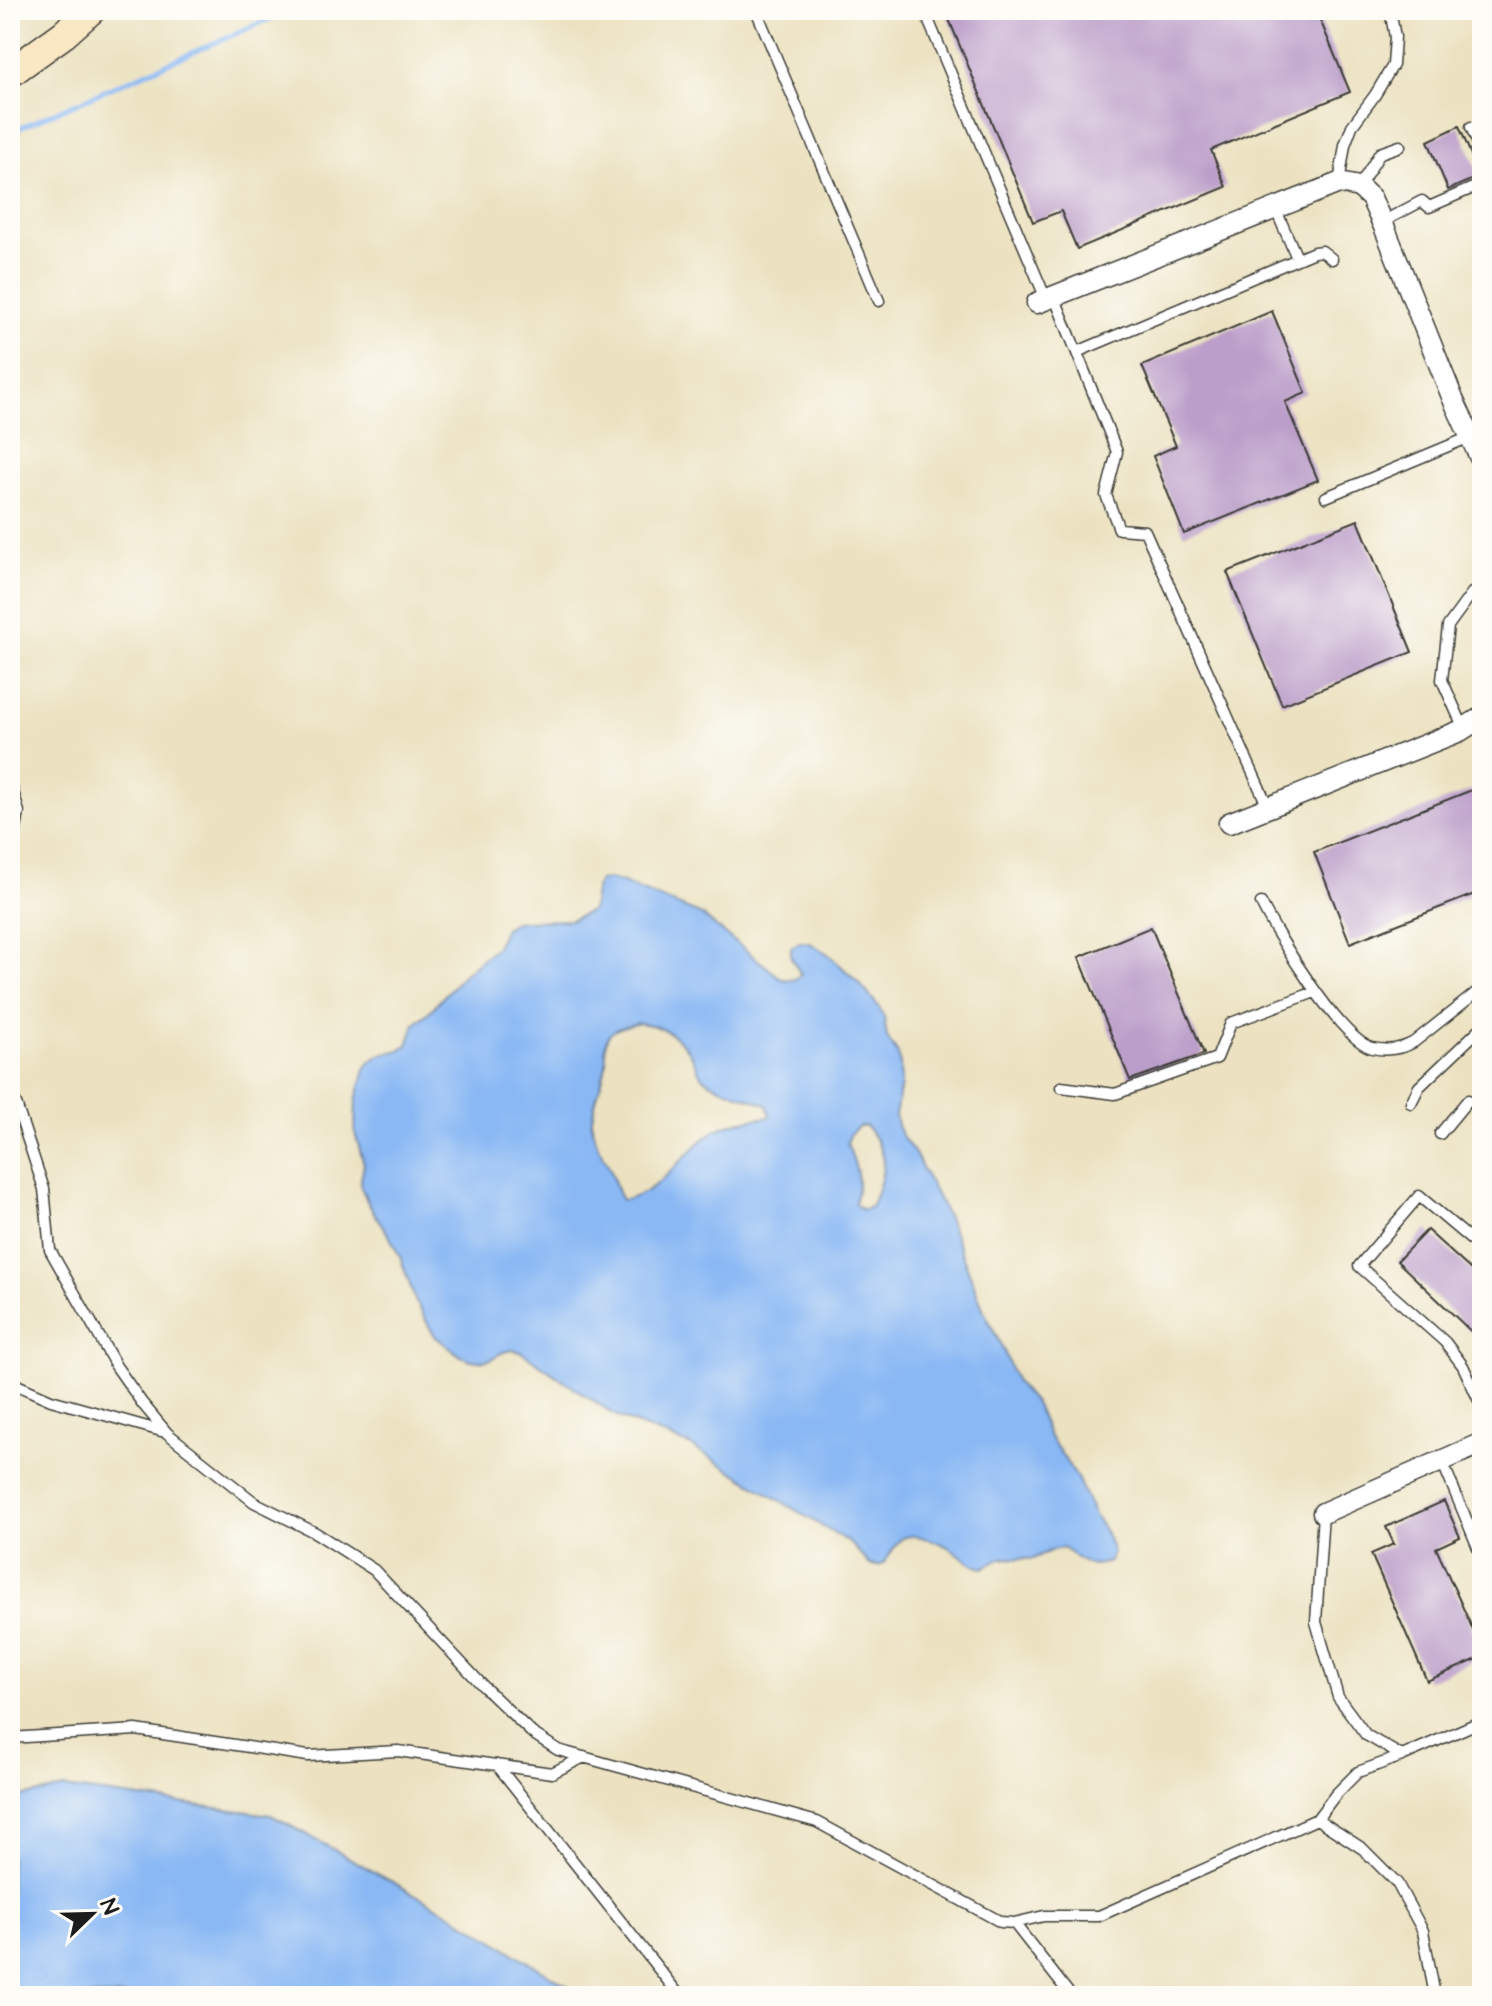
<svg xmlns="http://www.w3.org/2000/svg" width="1492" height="2006" font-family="'Architects Daughter',sans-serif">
	<rect width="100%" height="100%" fill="#fdfcf7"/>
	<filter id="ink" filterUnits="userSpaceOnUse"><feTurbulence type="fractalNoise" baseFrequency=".0125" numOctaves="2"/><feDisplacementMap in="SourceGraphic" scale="16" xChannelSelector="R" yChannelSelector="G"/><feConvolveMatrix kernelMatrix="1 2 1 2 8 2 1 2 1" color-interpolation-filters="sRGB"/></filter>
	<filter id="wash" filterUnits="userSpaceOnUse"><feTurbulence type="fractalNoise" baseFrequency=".006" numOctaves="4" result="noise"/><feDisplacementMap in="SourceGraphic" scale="32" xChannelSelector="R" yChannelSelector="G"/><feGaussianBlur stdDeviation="1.8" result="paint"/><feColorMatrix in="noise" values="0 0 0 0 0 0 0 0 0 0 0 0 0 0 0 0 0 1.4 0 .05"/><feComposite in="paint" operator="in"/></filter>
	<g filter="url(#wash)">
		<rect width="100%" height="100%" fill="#ece2c1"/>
		<!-- water -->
		<path fill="#89b8f4" stroke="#526a88" stroke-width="2" fill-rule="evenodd" d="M 609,879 L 620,882 L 700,914 L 782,979 L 793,980 L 801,975 L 791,957 L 791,947 L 800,942 L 810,943 L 828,954 L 859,983 L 879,1007 L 884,1017 L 887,1037 L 898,1054 L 900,1064 L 901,1085 L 895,1115 L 897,1125 L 901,1135 L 914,1152 L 948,1218 L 984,1311 L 1004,1351 L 1016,1382 L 1036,1405 L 1048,1434 L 1077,1478 L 1094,1515 L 1106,1533 L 1113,1552 L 1109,1562 C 1084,1570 1081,1559 1062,1548 L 1052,1550 L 1033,1559 L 1002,1558 L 983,1568 C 969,1565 962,1555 950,1548 C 938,1542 912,1530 900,1540 C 892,1547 891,1558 880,1566 L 870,1565 L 856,1549 L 848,1542 L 689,1445 L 618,1417 L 521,1352 L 511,1350 L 501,1353 L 492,1359 L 482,1361 L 471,1360 L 461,1356 L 436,1337 L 430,1328 L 415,1300 L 401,1259 L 391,1239 L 369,1205 L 360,1185 L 364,1164 L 355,1133 L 356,1101 L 365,1069 L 371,1061 L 380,1055 L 400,1050 L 408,1045 L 415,1024 L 432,1009 L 463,975 L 496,947 L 505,928 L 514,922 L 525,921 L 571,920 L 591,911 C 595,901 593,891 599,881 ZM 639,1023 C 661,1025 679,1036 691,1055 C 697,1065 698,1075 708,1081 C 726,1091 748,1097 767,1105 L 770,1114 L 769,1117 C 749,1120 731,1121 713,1132 C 684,1151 659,1196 622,1200 C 616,1191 615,1182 611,1171 C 604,1154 590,1138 592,1119 C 594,1100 603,1083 606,1064 C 607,1055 602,1042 610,1034 C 616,1027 631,1025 639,1023 ZM 859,1126 L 866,1126 C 891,1155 885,1175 871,1207 L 863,1210 L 855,1204 C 855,1196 858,1190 858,1184 C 858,1170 852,1156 847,1143 L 851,1133 Z
			M 64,1788 L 271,1815 L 451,1914 L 584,1996 L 10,1996 L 10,1799 Z"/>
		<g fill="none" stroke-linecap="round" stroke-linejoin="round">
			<!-- stream -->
			<path stroke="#89b8f4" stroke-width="5" d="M 10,132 L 290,10"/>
		</g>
		<g id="blocks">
			<!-- building -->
			<path fill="#bb9ec9" d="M 945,10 L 1316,10 L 1350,92 L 1211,150 L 1226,187 L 1077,249 L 1061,211 L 1033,222 Z
				M 1459,126 L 1480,176 L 1448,190 L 1428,141 Z
				M 1272,311 L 1306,393 L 1285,402 L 1318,480 L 1184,534 L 1153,456 L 1176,446 L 1142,366 Z
				M 1358,520 L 1412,652 L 1282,705 L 1227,572 Z
				M 1482,786 L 1482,891 L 1350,943 L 1314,852 Z
				M 1151,927 L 1204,1054 L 1130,1080 L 1079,957 Z
				M 1427,1230 L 1482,1280 L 1482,1342 L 1397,1261 Z
				M 1444,1501 L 1460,1537 L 1436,1548 L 1482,1650 L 1482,1657 L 1427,1681 L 1371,1554 L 1394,1544 L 1386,1527 Z"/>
		</g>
	</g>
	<g filter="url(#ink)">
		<use href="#blocks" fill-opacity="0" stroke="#3b3a35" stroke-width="2"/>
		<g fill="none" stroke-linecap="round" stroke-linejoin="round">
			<defs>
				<path id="lane" d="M 756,10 L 879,301
					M 924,10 L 1046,299
					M 1475,10 L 1482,26
					M 1471,127 L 1482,153
					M 1339,183 L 1345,145 L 1352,126 L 1375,95 L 1393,65 L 1395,37 L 1390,10
					M 1359,187 L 1380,153 L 1400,146
					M 1275,208 L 1297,258
					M 1382,222 L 1422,201 L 1429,207 L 1482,184
					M 1054,296 L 1117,452 L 1106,495 L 1119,529 L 1145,531 L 1268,807
					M 1077,352 L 1314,252 L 1322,251 L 1332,259
					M 1326,497 L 1470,437
					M 1464,729 L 1442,680 L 1448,626 L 1472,593
					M 10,781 L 19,812 L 10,863
					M 1261,903 C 1276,934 1340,1039 1372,1048 C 1387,1051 1402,1049 1414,1042 L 1482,988
					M 1061,1087 L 1115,1094 L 1217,1058 L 1231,1023 L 1315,992
					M 10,1093 L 16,1104 L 44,1189 L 50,1250 L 116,1366 L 142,1403 L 167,1433 L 254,1502 L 316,1533 L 374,1570 L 484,1687 L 532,1733 L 558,1750 L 817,1822 L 1001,1922 L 1014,1923 L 1071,1996
					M 1411,1103 L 1419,1087 L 1482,1027
					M 1440,1134 L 1468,1100
					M 1482,1249 L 1419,1196 L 1359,1266 L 1445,1342 L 1463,1366 L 1482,1407
					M 10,1382 L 51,1400 L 165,1432
					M 1442,1461 L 1482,1557
					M 1323,1513 L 1316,1622 L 1338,1697 L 1366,1735 L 1402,1756 L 1482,1721
					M 10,1738 L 136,1730 L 308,1756 L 398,1751 L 552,1773 L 584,1757
					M 497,1765 L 680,1996
					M 1317,1819 L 1336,1794 L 1358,1772 L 1402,1756
					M 1014,1923 L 1044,1916 L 1099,1916 L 1317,1819 L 1363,1849 L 1397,1883 L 1423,1931 L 1435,1996"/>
				<path id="street" d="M 1037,303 L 1339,183 L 1359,187 L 1371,198 L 1385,229 L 1453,399 L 1482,462
					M 1229,823 L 1460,731 L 1482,717
					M 1323,1513 L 1482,1443"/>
				<path id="secondary" d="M 10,73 L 64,34 L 91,10"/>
			</defs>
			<!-- lane casing -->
			<use href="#lane" stroke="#3b3a35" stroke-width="13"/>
			<!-- street casing -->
			<use href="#street" stroke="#3b3a35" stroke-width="23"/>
			<!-- secondary casing -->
			<use href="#secondary" stroke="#3b3a35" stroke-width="31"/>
			<!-- lane -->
			<use href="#lane" stroke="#fff" stroke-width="10"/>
			<!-- street -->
			<use href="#street" stroke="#fff" stroke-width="20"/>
			<!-- secondary -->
			<use href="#secondary" stroke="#fae7c3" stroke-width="28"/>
		</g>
	</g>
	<!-- margin -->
	<rect width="1492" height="2006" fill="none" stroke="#fdfcf7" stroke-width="40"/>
	<!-- north arrow -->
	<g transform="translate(92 1914) rotate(67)" stroke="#fdfcf7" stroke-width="6" paint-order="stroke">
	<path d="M0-6L14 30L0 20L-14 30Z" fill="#1c1c1c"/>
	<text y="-12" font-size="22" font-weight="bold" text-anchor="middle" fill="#1c1c1c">N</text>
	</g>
</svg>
